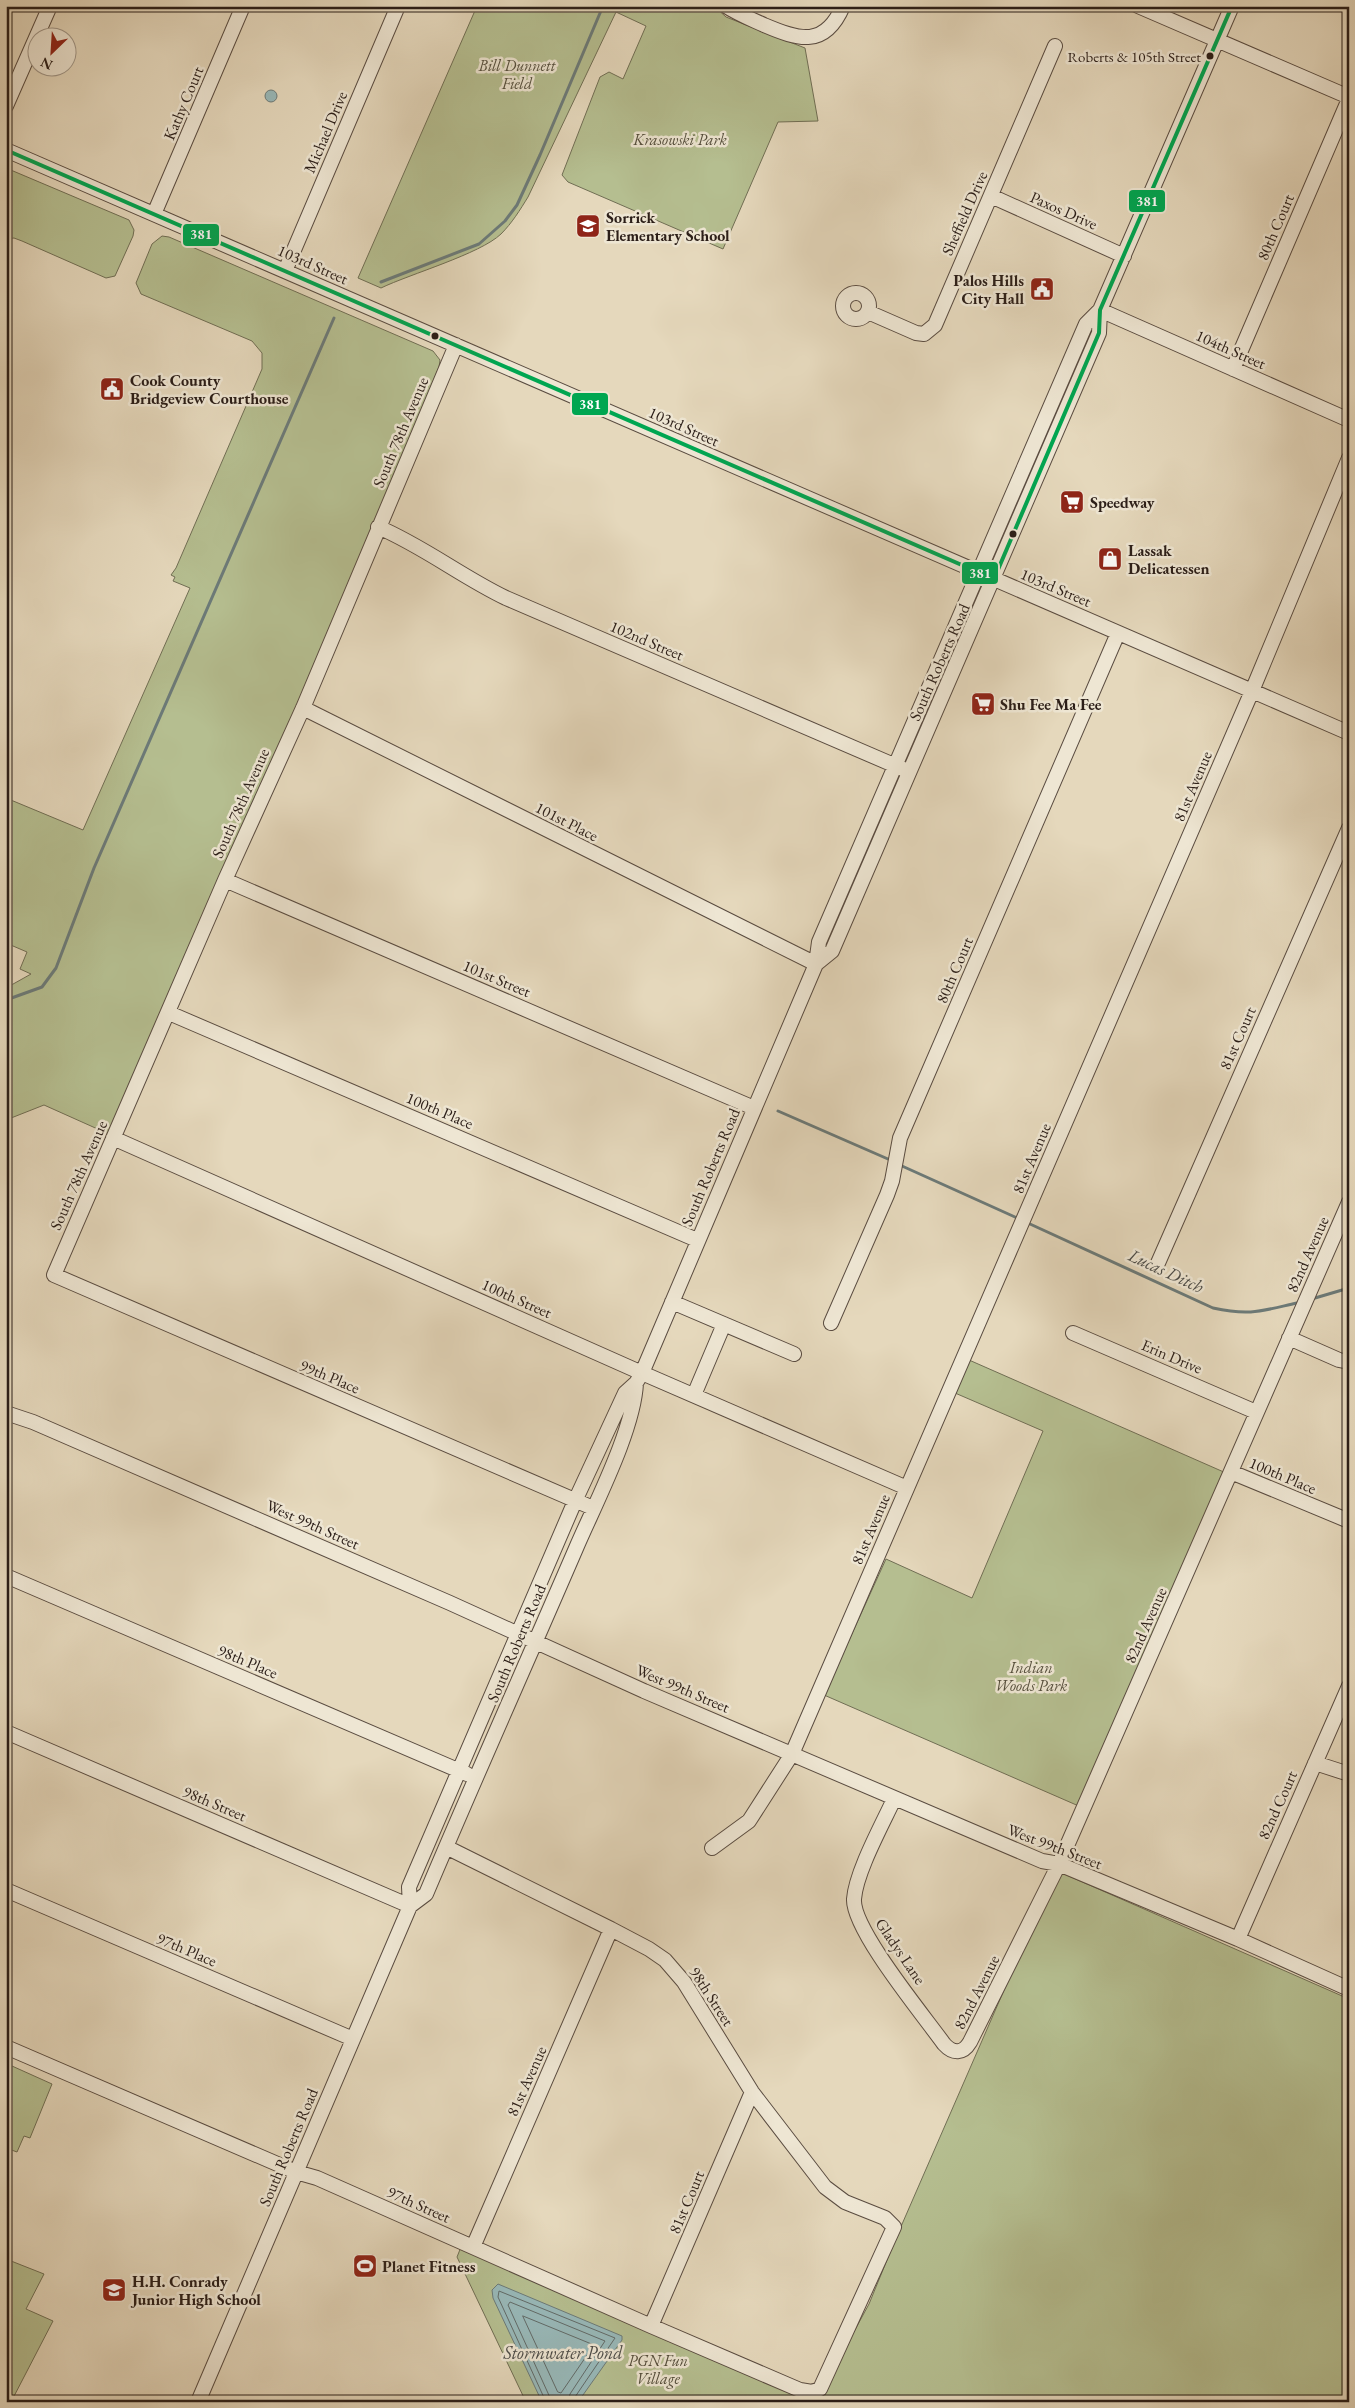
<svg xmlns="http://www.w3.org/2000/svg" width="1355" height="2408" font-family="'EB Garamond',serif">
	<rect width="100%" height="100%" fill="#e5d8bc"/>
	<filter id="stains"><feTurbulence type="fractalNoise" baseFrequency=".004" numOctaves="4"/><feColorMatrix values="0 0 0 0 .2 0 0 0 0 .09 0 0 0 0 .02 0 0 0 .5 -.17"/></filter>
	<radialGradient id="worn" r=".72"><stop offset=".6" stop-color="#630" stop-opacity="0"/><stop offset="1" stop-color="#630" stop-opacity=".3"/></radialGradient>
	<!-- green -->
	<path fill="#b5be90" stroke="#706e54" d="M 477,6 L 714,6 L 726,17 L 805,48 L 818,121 L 778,122 L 723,249 L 568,182 L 562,175 L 600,77 L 609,72 L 623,79 L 646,26 L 616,12 L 528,197 C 520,210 512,223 501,234 C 480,254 410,274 381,288 L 358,278 Z
		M 6,168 L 129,220 L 134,230 L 133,236 L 115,276 L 106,278 L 22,241 L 14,238 L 6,239 Z
		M 162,236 L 169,237 L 433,351 L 440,360 L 439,367 L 314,671 L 111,1135 L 44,1105 L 6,1120 L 6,988 L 31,974 L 20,969 L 27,952 L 6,943 L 6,798 L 83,830 L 190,588 L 173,581 L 175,577 L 171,575 L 176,568 L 262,369 L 262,353 L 252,341 L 141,294 L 136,283 L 152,244 Z
		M 969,1360 L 1226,1473 L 1081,1807 L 824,1695 L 886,1559 L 972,1598 L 1043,1431 L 955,1393 Z
		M 1062,1873 L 1349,1999 L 1349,2402 L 526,2402 L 457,2257 L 461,2247 L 809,2396 L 850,2339 L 869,2304 L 896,2238 L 1049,1887 L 1058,1875 Z
		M 12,2066 L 52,2084 L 30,2138 L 24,2136 L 17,2152 L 6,2148 L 6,2080 Z
		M 6,2259 L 44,2274 L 26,2309 L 53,2321 L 11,2402 L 6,2402 Z"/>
	<!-- water -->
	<path fill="#98b8b8" stroke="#6c7a78" d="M265 96a6 6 0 1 1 12 0a6 6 0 1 1-12 0Z
		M 498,2284 L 622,2336 L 622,2340 L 578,2402 L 542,2402 L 493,2298 L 492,2290 Z"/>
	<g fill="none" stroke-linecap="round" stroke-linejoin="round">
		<!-- shore -->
		<path stroke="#626b68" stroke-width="1" d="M 523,2316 L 594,2345 L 561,2393 L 558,2392 Z
			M 546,2402 L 498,2297 L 499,2291 L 615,2338 L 575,2397 L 574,2402
			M 552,2402 L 508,2305 L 510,2302 L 605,2341 L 570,2394 L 568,2402"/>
		<!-- stream -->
		<path stroke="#6c7a78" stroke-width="3" d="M 381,282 L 479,244 L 505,221 L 517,205 L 540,155 L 603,6
			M 6,1000 L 42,987 L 56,968 L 94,868 L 334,318
			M 778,1111 L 888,1159
			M 902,1166 L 1015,1217
			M 1030,1224 L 1213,1308 C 1250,1316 1261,1311 1297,1303
			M 1315,1298 L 1349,1288"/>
		<defs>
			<path id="minor" d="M 726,6 C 738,14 751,19 764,25 C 799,40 825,48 843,6
				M 1138,6 L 1349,97
				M 6,106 L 50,6
				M 6,150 L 1349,733
				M 991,196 L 1124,256
				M 154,214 L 243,6
				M 285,271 L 398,6
				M843 306a13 13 0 1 1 26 0a13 13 0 1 1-26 0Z
				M 1100,310 L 1349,420
				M 868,312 L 916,333 L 924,334 L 935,325 L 1055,46
				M 456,345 L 303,708 L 225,880 L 54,1275 L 593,1508
				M 1233,369 L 1349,99
				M 378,527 C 423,546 462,577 506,598 L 903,769
				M 303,708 L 816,964
				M 225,880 L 754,1108
				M 816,964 L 832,951 L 1099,333 L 1100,310 L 1232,6
				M 169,1013 L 697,1240
				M 113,1138 L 642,1373 L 907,1488
				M 1158,1263 L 1349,828
				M 672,1302 L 794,1354
				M 831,1323 L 887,1195 L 892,1181 L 900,1138 L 1118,633
				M 1073,1333 L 1256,1412
				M 1289,1338 L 1339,1360 L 1349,1362
				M 694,1395 L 724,1324
				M 6,1413 L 33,1422 L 450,1603 L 644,1691 L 1042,1861 L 1059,1864 L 1238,1939 L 1349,1989
				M 1231,1472 L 1349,1521
				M 6,1576 L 467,1774
				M 6,1732 L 410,1906
				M 1315,1763 L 1349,1774
				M 894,1799 C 882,1825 856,1872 854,1899 C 852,1929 924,2016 944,2044 C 953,2054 963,2054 970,2042 L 1059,1864 L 1349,1202
				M 712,1848 L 749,1821 L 792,1754 L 1252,691 L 1349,458
				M 6,1890 L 353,2039
				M 410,1906 L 426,1894 C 475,1778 527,1662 577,1546 C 596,1502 634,1429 636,1383
				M 1238,1939 L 1349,1686
				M 6,2047 L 296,2172 L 317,2178 L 651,2326 L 800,2390 L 812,2392 L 820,2389 L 894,2227 L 885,2218 L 845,2202 L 825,2187 L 752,2092 L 684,1982 L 665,1960 L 649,1949 L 611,1929 L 446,1847
				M 473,2247 L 611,1929
				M 651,2326 L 752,2092
				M 198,2402 L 410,1906 L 409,1887 L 575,1501 L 625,1393 L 636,1383 L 642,1373 L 816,964 L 819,942 L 1086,324 L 1100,310"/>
		</defs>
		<!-- minor casing -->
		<use href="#minor" stroke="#5a4c41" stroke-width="16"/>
		<!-- minor -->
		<use href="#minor" stroke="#eee6d3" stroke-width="14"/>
		<defs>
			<path id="bus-1" d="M 6,150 L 994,579 L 1099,333 L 1100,310 L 1232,6"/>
		</defs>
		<!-- bus-1 casing -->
		<use href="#bus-1" stroke="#eee6d3" stroke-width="8"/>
		<!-- bus-1 -->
		<use href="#bus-1" stroke="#00a651" stroke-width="4"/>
	</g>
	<!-- icons -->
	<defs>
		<symbol id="school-square" viewBox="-11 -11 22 22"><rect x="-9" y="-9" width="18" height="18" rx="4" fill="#8f2418" stroke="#eee6d3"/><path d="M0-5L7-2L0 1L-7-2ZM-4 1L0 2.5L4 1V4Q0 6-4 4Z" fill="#fff"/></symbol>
		<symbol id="civic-square" viewBox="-11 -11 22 22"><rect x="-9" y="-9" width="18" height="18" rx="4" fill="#8f2418" stroke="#eee6d3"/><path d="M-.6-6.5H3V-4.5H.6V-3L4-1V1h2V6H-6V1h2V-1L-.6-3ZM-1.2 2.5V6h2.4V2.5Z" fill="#fff"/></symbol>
		<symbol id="supermarket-square" viewBox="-11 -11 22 22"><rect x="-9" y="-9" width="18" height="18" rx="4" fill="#8f2418" stroke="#eee6d3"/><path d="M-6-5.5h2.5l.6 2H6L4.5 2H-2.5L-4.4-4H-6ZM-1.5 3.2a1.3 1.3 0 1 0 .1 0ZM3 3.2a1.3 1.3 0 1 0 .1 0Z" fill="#fff"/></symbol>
		<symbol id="shop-square" viewBox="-11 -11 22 22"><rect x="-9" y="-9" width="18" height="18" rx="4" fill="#8f2418" stroke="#eee6d3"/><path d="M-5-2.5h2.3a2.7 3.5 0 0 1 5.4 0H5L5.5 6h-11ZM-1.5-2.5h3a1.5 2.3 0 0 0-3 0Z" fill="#fff"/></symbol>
		<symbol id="stadium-square" viewBox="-11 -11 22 22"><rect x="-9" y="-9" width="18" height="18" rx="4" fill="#8f2418" stroke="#eee6d3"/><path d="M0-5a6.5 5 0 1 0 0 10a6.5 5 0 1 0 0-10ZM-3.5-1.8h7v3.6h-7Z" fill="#fff"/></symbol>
	</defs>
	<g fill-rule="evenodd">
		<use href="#school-square" x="574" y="212" width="28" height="28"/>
		<use href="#civic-square" x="1028" y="275" width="28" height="28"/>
		<use href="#civic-square" x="98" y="375" width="28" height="28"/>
		<use href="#supermarket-square" x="1058" y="488" width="28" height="28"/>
		<use href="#shop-square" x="1096" y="545" width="28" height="28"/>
		<use href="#supermarket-square" x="969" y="690" width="28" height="28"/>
		<use href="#stadium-square" x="351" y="2252" width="28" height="28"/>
		<use href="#school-square" x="100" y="2276" width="28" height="28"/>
	</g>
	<!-- markers -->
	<g fill="#2b1e18" stroke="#eee6d3" stroke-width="2">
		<circle cx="1210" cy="56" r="4.5"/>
		<circle cx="435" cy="336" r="4.5"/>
		<circle cx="1013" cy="534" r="4.5"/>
	</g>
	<g text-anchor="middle" stroke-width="5" stroke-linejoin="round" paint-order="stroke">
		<!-- bus labels -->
		<g font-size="15" fill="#2b1e18" stroke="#eee6d3" text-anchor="end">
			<text x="1201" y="62">Roberts &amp; 105th Street</text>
		</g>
		<!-- park labels -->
		<g font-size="16" font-style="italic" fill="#544e3c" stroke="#eee6d3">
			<text x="517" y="71">Bill Dunnett<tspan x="517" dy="18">Field</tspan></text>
			<text x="680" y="145">Krasowski Park</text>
			<text x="1031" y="1673">Indian<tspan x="1031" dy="18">Woods Park</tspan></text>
			<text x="658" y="2366">PGN Fun<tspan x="658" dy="18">Village</tspan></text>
		</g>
		<!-- street labels -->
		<g font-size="16" fill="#2b1e18" stroke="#eee6d3">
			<text transform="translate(183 103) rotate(-67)" y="6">Kathy Court</text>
			<text transform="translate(325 132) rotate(-67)" y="6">Michael Drive</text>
			<text transform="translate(1064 210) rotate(24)" y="6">Paxos Drive</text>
			<text transform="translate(964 213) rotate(-66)" y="6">Sheffield Drive</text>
			<text transform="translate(1275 227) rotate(-67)" y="6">80th Court</text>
			<text transform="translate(313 264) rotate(24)" y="6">103rd Street</text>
			<text transform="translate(1231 349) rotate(24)" y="6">104th Street</text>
			<text transform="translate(684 426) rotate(24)" y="6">103rd Street</text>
			<text transform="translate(400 432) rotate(-67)" y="6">South 78th Avenue</text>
			<text transform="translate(1056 587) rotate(23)" y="6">103rd Street</text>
			<text transform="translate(647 640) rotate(23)" y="6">102nd Street</text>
			<text transform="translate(939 662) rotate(-66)" y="6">South Roberts Road</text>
			<text transform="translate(1192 786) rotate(-67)" y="6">81st Avenue</text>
			<text transform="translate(240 803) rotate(-66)" y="6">South 78th Avenue</text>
			<text transform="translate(567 821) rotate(27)" y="6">101st Place</text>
			<text transform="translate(954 970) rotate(-67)" y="6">80th Court</text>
			<text transform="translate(497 978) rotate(23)" y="6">101st Street</text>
			<text transform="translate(1237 1038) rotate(-66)" y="6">81st Court</text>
			<text transform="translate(440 1110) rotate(23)" y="6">100th Place</text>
			<text transform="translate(1031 1158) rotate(-67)" y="6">81st Avenue</text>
			<text transform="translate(710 1167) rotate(-67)" y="6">South Roberts Road</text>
			<text transform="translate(78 1175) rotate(-66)" y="6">South 78th Avenue</text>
			<text transform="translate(1307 1254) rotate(-66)" y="6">82nd Avenue</text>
			<text transform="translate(517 1298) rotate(24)" y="6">100th Street</text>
			<text transform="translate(1172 1356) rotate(23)" y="6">Erin Drive</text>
			<text transform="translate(330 1376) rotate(23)" y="6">99th Place</text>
			<text transform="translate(1283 1475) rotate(23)" y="6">100th Place</text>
			<text transform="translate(313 1524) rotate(24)" y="6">West 99th Street</text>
			<text transform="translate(870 1529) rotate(-67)" y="6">81st Avenue</text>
			<text transform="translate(1145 1625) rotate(-66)" y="6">82nd Avenue</text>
			<text transform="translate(516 1643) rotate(-67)" y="6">South Roberts Road</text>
			<text transform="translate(248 1661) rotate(23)" y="6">98th Place</text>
			<text transform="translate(683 1688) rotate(23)" y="6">West 99th Street</text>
			<text transform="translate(215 1803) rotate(23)" y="6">98th Street</text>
			<text transform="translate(1277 1805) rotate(-66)" y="6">82nd Court</text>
			<text transform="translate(1055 1846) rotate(21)" y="6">West 99th Street</text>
			<text transform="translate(187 1949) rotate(23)" y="6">97th Place</text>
			<text transform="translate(901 1951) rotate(56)" y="6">Gladys Lane</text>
			<text transform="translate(976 1992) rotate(-63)" y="6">82nd Avenue</text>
			<text transform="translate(712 1996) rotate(57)" y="6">98th Street</text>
			<text transform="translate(526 2081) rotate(-66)" y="6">81st Avenue</text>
			<text transform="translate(288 2147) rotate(-67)" y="6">South Roberts Road</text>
			<text transform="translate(686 2202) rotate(-67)" y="6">81st Court</text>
			<text transform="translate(419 2204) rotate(24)" y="6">97th Street</text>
		</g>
		<!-- poi labels -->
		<g font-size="16" font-weight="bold" fill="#2b1e18" stroke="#eee6d3" text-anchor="start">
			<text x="606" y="223">Sorrick<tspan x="606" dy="18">Elementary School</tspan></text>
			<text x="1024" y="286" text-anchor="end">Palos Hills<tspan x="1024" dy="18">City Hall</tspan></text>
			<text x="130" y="386">Cook County<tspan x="130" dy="18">Bridgeview Courthouse</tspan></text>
			<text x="1090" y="508">Speedway</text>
			<text x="1128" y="556">Lassak<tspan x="1128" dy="18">Delicatessen</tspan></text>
			<text x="1000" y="710">Shu Fee Ma Fee</text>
			<text x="382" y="2272">Planet Fitness</text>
			<text x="132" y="2287">H.H. Conrady<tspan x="132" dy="18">Junior High School</tspan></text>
		</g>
		<!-- water labels -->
		<g font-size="18" font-style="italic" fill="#4c4c48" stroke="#eee6d3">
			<text transform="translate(1166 1271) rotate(25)" y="6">Lucas Ditch</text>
			<text x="563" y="2359">Stormwater Pond</text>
		</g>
	</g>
	<g stroke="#eee6d3" stroke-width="2">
		<rect x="1128" y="189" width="38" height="24" rx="5" fill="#00a651"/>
		<rect x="182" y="223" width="38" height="24" rx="5" fill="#00a651"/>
		<rect x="571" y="392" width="38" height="24" rx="5" fill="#00a651"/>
		<rect x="961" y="561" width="38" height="24" rx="5" fill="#00a651"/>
	</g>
	<g font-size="14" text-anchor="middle" font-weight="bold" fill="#fff">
		<text x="1147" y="206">381</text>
		<text x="201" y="239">381</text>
		<text x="590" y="409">381</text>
		<text x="980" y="578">381</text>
	</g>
	<!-- margin -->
	<rect width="1355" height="2408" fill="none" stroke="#e5d8bc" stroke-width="25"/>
	<rect x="8" y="8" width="1340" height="2393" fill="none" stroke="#2b1e18" stroke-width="2.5"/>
	<rect x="12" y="12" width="1330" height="2383" fill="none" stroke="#2b1e18"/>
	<!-- north arrow -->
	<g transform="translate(52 52) rotate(205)"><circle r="24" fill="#eee6d3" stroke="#a09688"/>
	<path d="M0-4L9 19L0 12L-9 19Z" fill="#8f2418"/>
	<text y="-8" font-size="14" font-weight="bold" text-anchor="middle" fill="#2b1e18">N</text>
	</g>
	<rect width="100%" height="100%" filter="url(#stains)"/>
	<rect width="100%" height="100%" fill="url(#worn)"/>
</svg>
